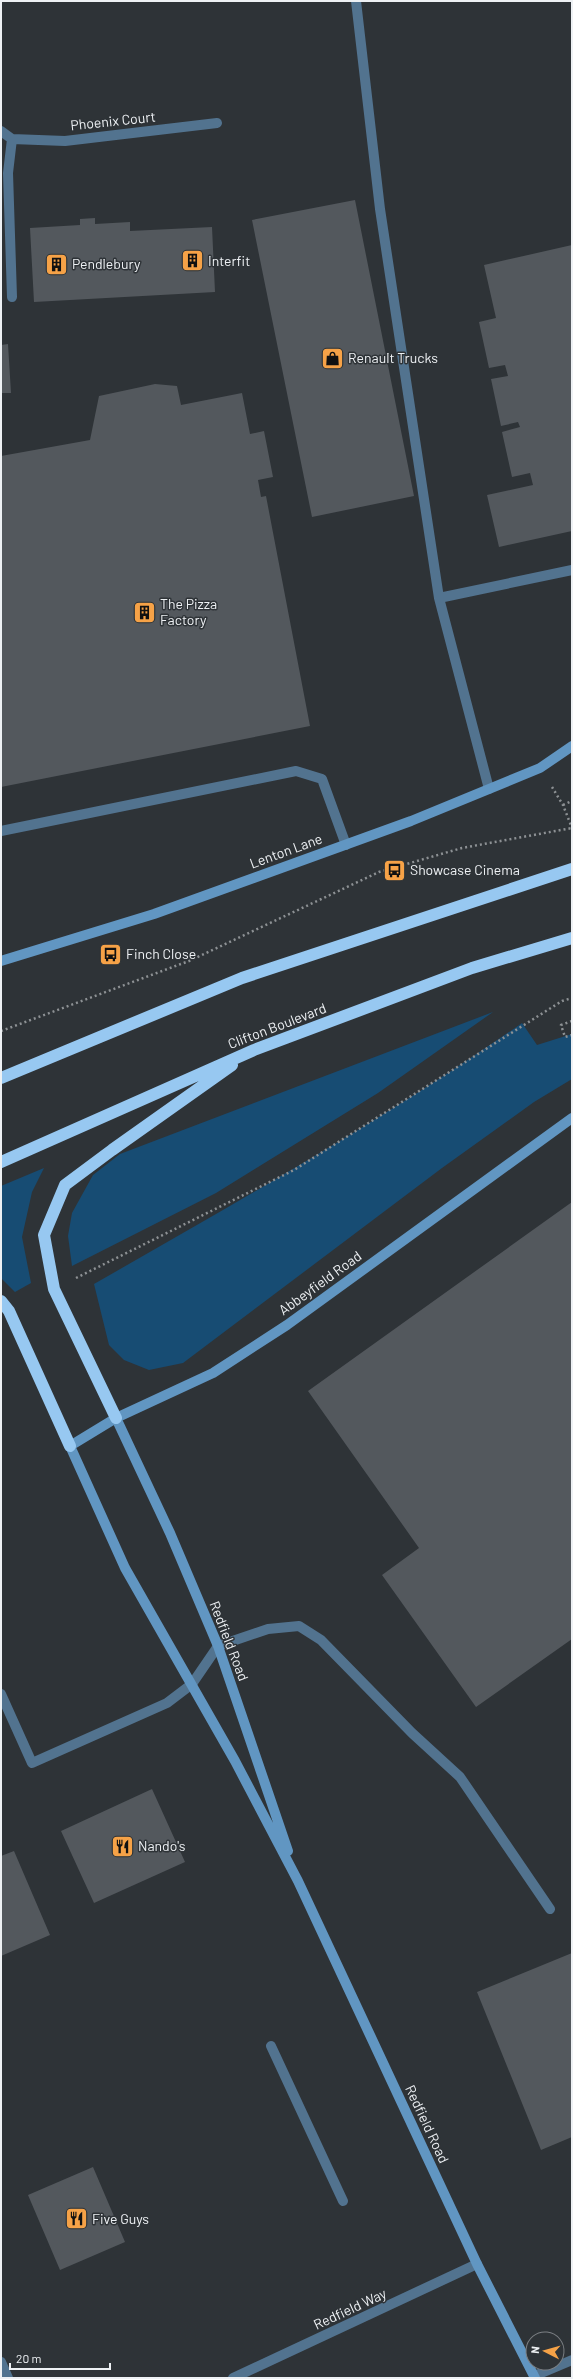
<svg xmlns="http://www.w3.org/2000/svg" width="573" height="2379" font-family="Barlow,sans-serif">
	<rect width="100%" height="100%" fill="#2e3337"/>
	<!-- green -->
	<path fill="#174c73" d="M 493,1012 L 378,1093 L 216,1193 L 72,1266 L 68,1236 L 72,1213 L 93,1175 L 120,1154 Z
		M 522,1023 L 537,1045 L 572,1034 L 572,1079 L 534,1102 L 442,1168 L 183,1363 L 149,1370 L 124,1360 L 109,1345 L 94,1284 C 239,1201 385,1119 522,1023 Z
		M 44,1168 L 32,1192 L 22,1237 L 31,1283 L 15,1292 L 1,1278 L 1,1186 Z"/>
	<!-- building -->
	<path fill="#53585d" d="M 355,200 L 414,496 L 312,517 L 252,220 Z
		M 95,218 L 95,224 L 130,222 L 130,231 L 212,227 L 215,292 L 34,302 L 30,228 L 80,225 L 80,219 Z
		M 572,245 L 572,531 L 499,547 L 487,495 L 533,485 L 530,473 L 512,477 L 502,432 L 520,427 L 518,422 L 501,426 L 491,379 L 508,376 L 505,365 L 489,368 L 479,322 L 496,318 L 484,265 Z
		M 8,344 L 11,393 L 1,393 L 1,345 Z
		M 155,384 L 177,386 L 181,405 L 242,393 L 250,434 L 264,431 L 273,477 L 258,480 L 261,497 L 266,496 L 310,726 L 1,787 L 1,456 L 90,440 L 99,396 Z
		M 572,1202 L 572,1639 L 476,1707 L 382,1575 L 419,1548 L 308,1391 Z
		M 152,1789 L 185,1862 L 94,1903 L 61,1831 Z
		M 14,1851 L 50,1935 L 1,1956 L 1,1856 Z
		M 572,1953 L 572,2137 L 541,2150 L 477,1992 Z
		M 93,2167 L 125,2242 L 60,2270 L 28,2195 Z"/>
	<g fill="none" stroke-linecap="round" stroke-linejoin="round">
		<!-- path -->
		<path stroke="#8d9194" stroke-width="2.5" stroke-dasharray="2 3" stroke-linecap="butt" d="M 552,787 L 563,805 L 572,828
			M 563,805 L 572,801
			M 572,1021 L 561,1025 L 565,1037 L 572,1035
			M 1,1031 L 189,961 L 379,872 L 462,848 L 572,828
			M 76,1278 L 294,1170 L 562,1001 L 572,998"/>
		<!-- lane -->
		<path stroke="#52738f" stroke-width="10" d="M 356,1 L 380,209 L 439,598 L 489,789
			M 1,131 L 12,139 L 65,141 L 217,123
			M 12,139 L 8,173 L 12,297
			M 439,598 L 572,570
			M 1,831 L 296,771 L 322,779 L 346,845
			M 1,1694 L 32,1763 L 167,1703 L 192,1684 L 218,1646 L 268,1629 L 299,1626 L 321,1640 L 412,1733 L 460,1777 L 550,1909
			M 271,2046 L 343,2201"/>
		<!-- street -->
		<path stroke="#52738f" stroke-width="10" d="M 1,2362 L 8,2378
			M 534,2376 L 572,2360
			M 233,2378 L 477,2264"/>
		<!-- secondary -->
		<path stroke="#6196c2" stroke-width="10" d="M 1,961 L 154,914 L 411,821 L 540,768 L 572,746
			M 116,1418 L 170,1533 L 218,1646 L 288,1851
			M 535,2378 L 477,2264 L 298,1881 L 235,1761 L 125,1568 L 70,1446 L 116,1418 L 213,1373 L 287,1325 L 572,1118"/>
		<!-- highway -->
		<path stroke="#97c8f1" stroke-width="12" d="M 1,1078 L 242,978 L 572,869
			M 1,1162 L 254,1050 L 472,968 L 572,938
			M 1,1301 L 9,1311 L 70,1446
			M 116,1418 L 54,1289 L 44,1235 L 65,1185 L 112,1150 L 232,1065"/>
	</g>
	<!-- icons -->
	<defs>
		<symbol id="building-square" viewBox="-11 -11 22 22"><rect x="-9" y="-9" width="18" height="18" rx="4" fill="#f6a247" stroke="#2e3337"/><path d="M-4-6H4V6H1V3H-1V6H-4ZM-2.5-4.3h1.7v1.8h-1.7ZM.8-4.3h1.7v1.8H.8ZM-2.5-1h1.7V.8h-1.7ZM.8-1h1.7V.8H.8Z" fill="#111"/></symbol>
		<symbol id="shop-square" viewBox="-11 -11 22 22"><rect x="-9" y="-9" width="18" height="18" rx="4" fill="#f6a247" stroke="#2e3337"/><path d="M-5-2.5h2.3a2.7 3.5 0 0 1 5.4 0H5L5.5 6h-11ZM-1.5-2.5h3a1.5 2.3 0 0 0-3 0Z" fill="#111"/></symbol>
		<symbol id="bus-square" viewBox="-11 -11 22 22"><rect x="-9" y="-9" width="18" height="18" rx="4" fill="#f6a247" stroke="#2e3337"/><path d="M-5-6H5V4H4V6H2V4H-2V6H-4V4H-5ZM-3.5-4V0h7V-4ZM-3.5 1.2v1.5H-2V1.2ZM2 1.2v1.5H3.5V1.2Z" fill="#111"/></symbol>
		<symbol id="restaurant-square" viewBox="-11 -11 22 22"><rect x="-9" y="-9" width="18" height="18" rx="4" fill="#f6a247" stroke="#2e3337"/><path d="M-5-6h1v4h1v-4h1v4h1v-4h1v5L-1.5 .5V6h-2V.5L-5-1ZM5-6V6H3V1.5H1.5Q1.5-4 5-6Z" fill="#111"/></symbol>
	</defs>
	<g fill-rule="evenodd">
		<use href="#building-square" x="180" y="248" width="25" height="25"/>
		<use href="#building-square" x="44" y="252" width="25" height="25"/>
		<use href="#shop-square" x="320" y="346" width="25" height="25"/>
		<use href="#building-square" x="132" y="600" width="25" height="25"/>
		<use href="#bus-square" x="382" y="858" width="25" height="25"/>
		<use href="#bus-square" x="98" y="942" width="25" height="25"/>
		<use href="#restaurant-square" x="110" y="1834" width="25" height="25"/>
		<use href="#restaurant-square" x="64" y="2206" width="25" height="25"/>
	</g>
	<g text-anchor="middle" stroke-width="3" stroke-linejoin="round" paint-order="stroke">
		<!-- street labels -->
		<g font-size="14" fill="#eef1f4" stroke="#2e3337">
			<text transform="translate(113 121) rotate(-6)" y="5">Phoenix Court</text>
			<text transform="translate(286 851) rotate(-20)" y="5">Lenton Lane</text>
			<text transform="translate(277 1026) rotate(-21)" y="5">Clifton Boulevard</text>
			<text transform="translate(320 1283) rotate(-36)" y="5">Abbeyfield Road</text>
			<text transform="translate(229 1641) rotate(69)" y="5">Redfield Road</text>
			<text transform="translate(427 2124) rotate(65)" y="5">Redfield Road</text>
			<text transform="translate(350 2309) rotate(-25)" y="5">Redfield Way</text>
		</g>
		<!-- poi labels -->
		<g font-size="14" fill="#eef1f4" stroke="#2e3337" text-anchor="start">
			<text x="208" y="266">Interfit</text>
			<text x="72" y="269">Pendlebury</text>
			<text x="348" y="363">Renault Trucks</text>
			<text x="160" y="609">The Pizza<tspan x="160" dy="16">Factory</tspan></text>
			<text x="410" y="875">Showcase Cinema</text>
			<text x="126" y="959">Finch Close</text>
			<text x="138" y="1851">Nando's</text>
			<text x="92" y="2224">Five Guys</text>
		</g>
	</g>
	<!-- border -->
	<rect width="573" height="2379" fill="none" stroke="#eef1f4" stroke-width="4"/>
	<!-- north arrow -->
	<g transform="translate(545 2351) rotate(276)"><circle r="19" fill="#2e3337" stroke="#7b7f83"/>
	<path d="M0-3L7 15L0 10L-7 15Z" fill="#f6a247"/>
	<text y="-6" font-size="11" font-weight="bold" text-anchor="middle" fill="#eef1f4">N</text>
	</g>
	<!-- scale -->
	<path d="M10 2363v6h100v-6" fill="none" stroke="#eef1f4" stroke-width="2"/>
	<text x="16" y="2363" font-size="12" fill="#eef1f4" stroke="#2e3337" stroke-width="3" paint-order="stroke">20 m</text>
</svg>
